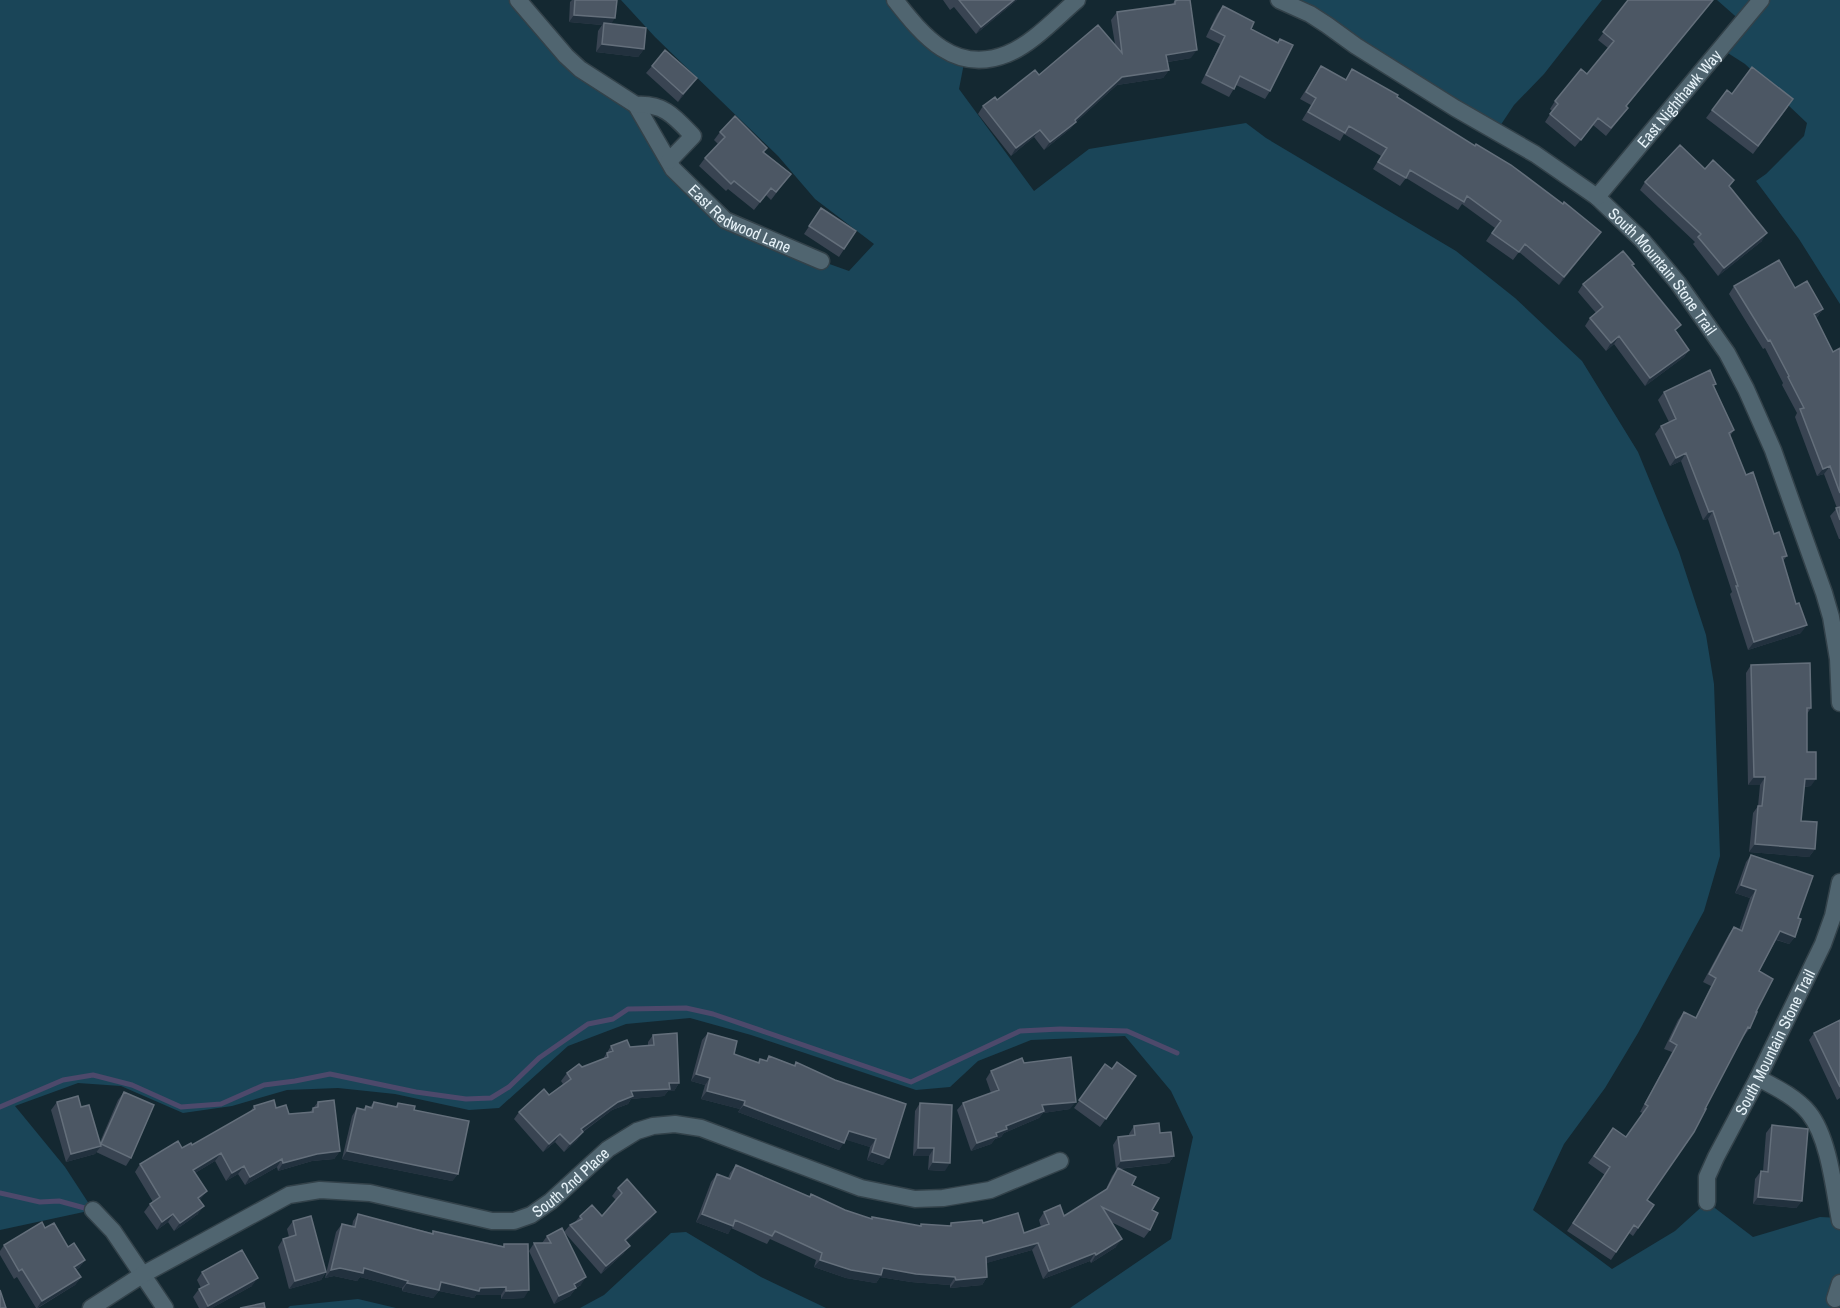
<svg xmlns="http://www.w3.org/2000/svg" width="1840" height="1308" font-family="'Archivo Narrow',sans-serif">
	<rect width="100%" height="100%" fill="#142831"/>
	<!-- green -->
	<path fill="#1a4558" d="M 0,0 L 518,0 L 566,56 L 636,105 L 710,207 L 821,261 L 849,271 L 874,244 L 815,199 L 778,156 L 655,37 L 621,0 L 895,0 L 965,58 L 959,89 L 1034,191 L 1089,149 L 1246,123 L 1266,138 L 1456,251 L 1515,298 L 1582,361 L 1638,452 L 1679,552 L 1706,635 L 1714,684 L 1720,856 L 1704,911 L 1638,1033 L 1605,1088 L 1564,1144 L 1533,1210 L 1612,1269 L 1675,1231 L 1707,1202 L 1753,1237 L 1820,1217 L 1840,1218 L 1840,1283 L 1835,1299 L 1840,1308 L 1070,1308 L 1171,1239 L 1193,1137 L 1171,1091 L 1125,1036 L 1031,1040 L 978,1061 L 950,1087 L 916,1090 L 751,1035 L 690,1018 L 626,1024 L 568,1046 L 499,1108 L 469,1110 L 395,1094 L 338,1088 L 287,1090 L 232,1106 L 183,1113 L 121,1086 L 78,1083 L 15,1106 L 65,1167 L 93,1210 L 0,1230 Z
		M 1279,0 L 1602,0 L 1544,74 L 1514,105 L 1496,132 Z
		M 1717,0 L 1840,0 L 1840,304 L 1799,239 L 1756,181 L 1766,174 L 1804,136 L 1807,123 L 1745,64 L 1720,48 L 1742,22 Z
		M 686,1232 L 761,1277 L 826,1308 L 580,1308 L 604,1295 L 671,1233 Z
		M 358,1299 L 396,1308 L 288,1308 L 290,1306 Z"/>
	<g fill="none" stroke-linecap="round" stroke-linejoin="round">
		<!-- stream -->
		<path stroke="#4d496b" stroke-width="5" d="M 0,1107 L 63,1080 L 93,1075 L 132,1085 L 181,1107 L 221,1104 L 264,1085 L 295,1081 L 330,1074 L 416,1092 L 466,1099 L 491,1098 L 509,1087 L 539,1058 L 588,1024 L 613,1019 L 628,1009 L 686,1008 L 713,1014 L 911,1082 L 1020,1031 L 1060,1029 L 1127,1031 L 1177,1053
			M 0,1193 L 40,1202 L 59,1201 L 92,1210"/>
		<defs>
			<g id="street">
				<path id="s1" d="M 518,0 L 566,56 L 580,69 L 636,105 L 673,169 L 725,220 L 821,261"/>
				<path d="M 895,0 C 923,36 955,75 1007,54 C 1031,45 1057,17 1077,0"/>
				<path id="s2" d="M 1279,0 L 1310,14 L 1327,25 L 1356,46 L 1455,108 L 1535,154 L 1597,197 L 1642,240 L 1678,283 L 1727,353 L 1746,389 L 1773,450 L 1824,593 L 1831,617 L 1838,659 L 1840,703"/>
				<path d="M 636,105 C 664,103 675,117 693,136 L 669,161"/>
				<path id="s3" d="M 1597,197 L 1761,0"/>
				<path d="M 1758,1078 C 1775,1087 1796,1097 1809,1113 C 1829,1138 1834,1189 1840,1221"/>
				<path id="s4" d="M 1707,1202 L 1707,1177 L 1716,1157 L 1758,1078 L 1823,944 L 1833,916 L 1840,882"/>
				<path d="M 93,1210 L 113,1231 L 165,1308"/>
				<path d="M 1835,1299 L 1840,1283"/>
				<path id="s5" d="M 91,1308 L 142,1275 L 289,1195 L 320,1190 L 370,1193 L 492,1221 L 514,1221 L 531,1215 L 551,1201 L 608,1149 L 637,1131 L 653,1126 L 675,1124 L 701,1128 L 861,1188 L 915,1199 L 943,1198 L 990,1190 L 1060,1161"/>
			</g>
		</defs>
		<!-- street casing -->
		<use href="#street" stroke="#33424a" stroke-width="19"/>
		<!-- street -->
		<use href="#street" stroke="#506570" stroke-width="16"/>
	</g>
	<!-- wall -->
	<path fill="#394452" d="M 572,0 L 617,0 L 611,24 L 644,49 L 638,57 L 596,52 L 598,31 L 602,25 L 569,22 L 570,2 Z
		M 943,0 L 1017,0 L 976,34 L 954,7 L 950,10 Z
		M 1628,0 L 1713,0 L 1626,107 L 1622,116 L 1606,136 L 1593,125 L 1575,147 L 1545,122 L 1552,111 L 1550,109 L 1555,101 L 1587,74 L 1608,48 L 1598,40 Z
		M 1175,1 L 1191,58 L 1168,62 L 1169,70 L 1163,78 L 1117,85 L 1076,122 L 1070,129 L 1044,150 L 1034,137 L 1011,156 L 978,114 L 983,106 L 997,100 L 1039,75 L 1115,44 L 1111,20 L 1117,12 L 1172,4 Z
		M 1223,6 L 1251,29 L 1278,42 L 1280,39 L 1270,91 L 1265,99 L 1236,85 L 1229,97 L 1201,83 L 1220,44 L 1206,37 L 1217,14 Z
		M 652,66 L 697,78 L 678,102 L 646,73 Z
		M 1321,66 L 1345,80 L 1352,69 L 1397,97 L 1595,240 L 1559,285 L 1519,252 L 1513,260 L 1486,241 L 1495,228 L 1462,204 L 1458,210 L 1406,178 L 1400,186 L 1373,169 L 1381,156 L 1344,134 L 1340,141 L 1302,120 L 1311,105 L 1300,99 Z
		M 1732,94 L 1788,107 L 1753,154 L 1706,118 L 1712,110 Z
		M 720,132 L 767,148 L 764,152 L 791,174 L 771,200 L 766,195 L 754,210 L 728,189 L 726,191 L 699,166 L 705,158 L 718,144 L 714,140 Z
		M 1705,169 L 1730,187 L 1762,241 L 1718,276 L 1693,244 L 1695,242 L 1640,190 L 1645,182 Z
		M 821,208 L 856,231 L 839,257 L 804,234 Z
		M 1634,264 L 1632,266 L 1676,332 L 1689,350 L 1684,357 L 1645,386 L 1614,344 L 1606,351 L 1585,326 L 1590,318 L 1596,313 L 1578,292 L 1583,284 Z
		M 1734,286 L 1795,288 L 1823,309 L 1818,316 L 1816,318 L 1833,352 L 1840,348 L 1840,539 L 1839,539 L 1830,516 L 1837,508 L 1824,474 L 1817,476 L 1795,417 L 1797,413 L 1782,385 L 1783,383 L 1765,348 L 1763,349 L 1729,294 Z
		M 1716,384 L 1714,386 L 1734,430 L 1730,436 L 1746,475 L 1774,534 L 1787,556 L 1783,561 L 1801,633 L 1748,650 L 1730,594 L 1732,592 L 1708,519 L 1703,520 L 1681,461 L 1670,466 L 1655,434 L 1661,426 L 1669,422 L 1658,400 L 1664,392 Z
		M 1751,665 L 1811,708 L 1807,714 L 1807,752 L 1811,786 L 1804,787 L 1801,821 L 1815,849 L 1809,857 L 1749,852 L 1753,813 L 1758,806 L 1760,785 L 1748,785 L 1746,673 Z
		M 1751,855 L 1798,918 L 1795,937 L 1789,944 L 1776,940 L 1759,971 L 1756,1012 L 1750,1028 L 1744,1036 L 1743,1035 L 1647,1200 L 1654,1205 L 1633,1236 L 1629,1233 L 1611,1260 L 1567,1231 L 1605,1175 L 1588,1163 L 1613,1128 L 1626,1137 L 1643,1113 L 1640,1112 L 1672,1052 L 1664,1049 L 1678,1020 L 1684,1012 L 1695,1018 L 1711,986 L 1703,982 L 1729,934 L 1734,927 L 1739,930 L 1750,898 L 1735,893 L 1746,862 Z
		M 1840,1020 L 1840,1098 L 1837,1100 L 1809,1040 L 1814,1033 Z
		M 708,1033 L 734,1054 L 758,1062 L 760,1059 L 766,1061 L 769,1056 L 794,1065 L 796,1062 L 835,1080 L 906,1104 L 883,1165 L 867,1160 L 870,1147 L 845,1139 L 839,1150 L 738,1112 L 740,1109 L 701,1099 L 705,1085 L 691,1081 L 702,1040 Z
		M 653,1035 L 679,1083 L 674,1091 L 668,1091 L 664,1096 L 631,1099 L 628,1104 L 612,1110 L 583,1132 L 577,1140 L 564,1152 L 555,1142 L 543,1152 L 514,1119 L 519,1112 L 549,1095 L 563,1084 L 561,1081 L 567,1073 L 603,1059 L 611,1046 L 630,1047 L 648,1045 L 648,1042 Z
		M 1024,1063 L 1070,1109 L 1043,1113 L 1039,1118 L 1004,1133 L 1001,1137 L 995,1139 L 991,1144 L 971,1151 L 957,1110 L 963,1103 L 991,1093 L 986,1079 L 991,1071 Z
		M 1105,1064 L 1112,1069 L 1136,1076 L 1100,1127 L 1074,1108 Z
		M 124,1092 L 131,1158 L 126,1166 L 96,1152 L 95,1154 L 66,1162 L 51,1110 L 57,1102 L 81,1107 L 100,1142 L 118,1100 Z
		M 318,1102 L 340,1151 L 334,1159 L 312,1161 L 278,1171 L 277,1167 L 245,1185 L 238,1174 L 226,1181 L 215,1161 L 195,1173 L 201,1199 L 199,1200 L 198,1214 L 174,1231 L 168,1222 L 157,1230 L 144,1212 L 150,1204 L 153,1202 L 135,1172 L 140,1164 L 192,1145 L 250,1112 L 254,1106 L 276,1108 L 289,1114 L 310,1112 Z
		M 374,1102 L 395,1107 L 398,1103 L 414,1110 L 458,1174 L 452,1181 L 342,1159 L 352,1116 L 357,1108 L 363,1109 L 366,1106 L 370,1107 Z
		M 920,1103 L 945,1171 L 928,1170 L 929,1156 L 913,1156 L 915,1111 Z
		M 1772,1125 L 1802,1201 L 1796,1208 L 1753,1204 L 1755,1179 L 1761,1171 L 1763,1171 L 1766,1133 Z
		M 1134,1126 L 1160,1133 L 1174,1156 L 1169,1163 L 1119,1169 L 1152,1210 L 1150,1230 L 1144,1238 L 1111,1222 L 1116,1247 L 1091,1263 L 1090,1261 L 1043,1279 L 1032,1250 L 986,1263 L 987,1277 L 982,1285 L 950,1288 L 950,1285 L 911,1282 L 880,1277 L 876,1283 L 846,1278 L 814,1267 L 816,1260 L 770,1239 L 767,1244 L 731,1228 L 728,1234 L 696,1222 L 711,1182 L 717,1174 L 728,1178 L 730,1173 L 736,1165 L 809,1197 L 871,1219 L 872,1217 L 920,1226 L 921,1224 L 949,1226 L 951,1223 L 983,1223 L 1024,1233 L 1041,1227 L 1039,1220 L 1044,1212 L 1064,1216 L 1105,1191 L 1112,1176 L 1117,1169 L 1116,1169 L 1113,1145 L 1118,1137 L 1129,1136 L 1129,1134 Z
		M 618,1188 L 651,1219 L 626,1241 L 624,1253 L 601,1274 L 565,1233 L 581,1285 L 576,1288 L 570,1296 L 554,1304 L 529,1251 L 524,1298 L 501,1299 L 501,1295 L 476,1295 L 474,1298 L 439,1291 L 433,1298 L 402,1291 L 402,1288 L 360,1277 L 357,1281 L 334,1276 L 325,1278 L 336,1232 L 342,1224 L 352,1227 L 353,1221 L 358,1214 L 432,1233 L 433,1231 L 503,1246 L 504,1244 L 529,1251 L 534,1243 L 542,1243 L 547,1236 L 564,1232 L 570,1225 L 575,1222 L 580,1216 L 602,1216 L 616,1200 L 612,1196 Z
		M 293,1221 L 326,1272 L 321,1280 L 289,1289 L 278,1247 L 283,1239 L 289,1237 L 287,1229 Z
		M 45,1228 L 85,1260 L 79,1268 L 76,1270 L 81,1277 L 75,1285 L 38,1308 L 36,1308 L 17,1277 L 14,1279 L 0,1255 L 0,1251 L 4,1245 Z
		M 202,1272 L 252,1286 L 212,1308 L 199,1308 L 193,1297 L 199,1289 L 201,1288 L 197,1280 Z"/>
	<!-- shaded-wall -->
	<path fill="#22313e" d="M 1014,0 L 1017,0 L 976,34 L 981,27 Z
		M 1713,0 L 1620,114 L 1626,106 Z
		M 574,15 L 615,18 L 610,26 L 604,23 L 602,25 L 569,22 Z
		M 602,44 L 644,49 L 638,57 L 596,52 Z
		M 1197,50 L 1191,58 L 1161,63 L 1166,55 Z
		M 1169,70 L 1163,78 L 1117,85 L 1076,122 L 1070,129 L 1044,150 L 1050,142 L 1122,77 Z
		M 697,78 L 691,86 L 678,102 L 683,94 Z
		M 1040,130 L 1034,137 L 1011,156 L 1016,148 Z
		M 1601,232 L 1595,240 L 1559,285 L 1564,277 Z
		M 1767,233 L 1762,241 L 1718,276 L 1724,268 Z
		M 1823,309 L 1818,316 L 1809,322 L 1814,314 Z
		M 1619,336 L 1614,344 L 1606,351 L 1611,343 Z
		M 1689,350 L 1684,357 L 1645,386 L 1650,378 Z
		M 1686,453 L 1681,461 L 1670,466 L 1676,458 Z
		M 1830,466 L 1824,474 L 1817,476 L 1823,469 Z
		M 1713,511 L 1708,519 L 1703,520 L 1709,512 Z
		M 1807,625 L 1801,633 L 1748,650 L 1754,642 Z
		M 1754,777 L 1765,777 L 1760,785 L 1748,785 Z
		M 1805,779 L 1816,779 L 1811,786 L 1799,787 Z
		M 1755,844 L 1815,849 L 1809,857 L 1749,852 Z
		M 1741,885 L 1756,890 L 1750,898 L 1735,893 Z
		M 1780,931 L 1795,937 L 1789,944 L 1775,939 Z
		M 696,1074 L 710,1078 L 705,1085 L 691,1081 Z
		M 669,1083 L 679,1083 L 674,1091 L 668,1091 L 664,1096 L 631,1099 L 628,1104 L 612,1110 L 575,1137 L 581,1129 L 631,1091 Z
		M 707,1091 L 745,1101 L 740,1109 L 701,1099 Z
		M 1076,1102 L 1070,1109 L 1043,1113 L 1039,1118 L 1004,1133 L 1001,1137 L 995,1139 L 991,1144 L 971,1151 L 977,1143 L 1042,1105 Z
		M 744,1105 L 844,1143 L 839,1150 L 738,1112 Z
		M 849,1131 L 876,1139 L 870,1147 L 843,1139 Z
		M 583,1132 L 577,1140 L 564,1152 L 570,1144 Z
		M 560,1134 L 555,1142 L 543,1152 L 549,1144 Z
		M 101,1146 L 95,1154 L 66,1162 L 71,1154 Z
		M 918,1148 L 934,1148 L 929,1156 L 913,1156 Z
		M 340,1151 L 334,1159 L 312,1161 L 278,1171 L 283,1163 L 317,1154 Z
		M 347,1151 L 458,1174 L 452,1181 L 342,1159 Z
		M 872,1152 L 889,1158 L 883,1165 L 867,1160 Z
		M 221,1153 L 215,1161 L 187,1178 L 193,1170 Z
		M 1174,1156 L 1169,1163 L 1116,1169 L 1121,1161 Z
		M 282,1159 L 277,1167 L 245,1185 L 250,1177 Z
		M 933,1162 L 950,1163 L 945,1171 L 928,1170 Z
		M 244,1166 L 238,1174 L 226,1181 L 232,1173 Z
		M 207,1191 L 201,1199 L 192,1205 L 198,1198 Z
		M 1758,1197 L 1802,1201 L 1796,1208 L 1753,1204 Z
		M 204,1206 L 198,1214 L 174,1231 L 180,1223 Z
		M 656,1212 L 651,1219 L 619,1248 L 625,1240 Z
		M 173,1214 L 168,1222 L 157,1230 L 162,1222 Z
		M 702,1214 L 733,1226 L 728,1234 L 696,1222 Z
		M 1122,1239 L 1116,1247 L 1091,1263 L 1096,1255 Z
		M 1038,1243 L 1032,1250 L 980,1265 L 986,1257 Z
		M 630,1246 L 624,1253 L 601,1274 L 606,1266 Z
		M 1095,1253 L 1090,1261 L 1043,1279 L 1049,1271 Z
		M 85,1260 L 79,1268 L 69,1275 L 74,1267 Z
		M 820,1260 L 883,1268 L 955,1277 L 950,1285 L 911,1282 L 880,1277 L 876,1283 L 846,1278 L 814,1267 Z
		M 340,1268 L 364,1268 L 408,1281 L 402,1288 L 360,1277 L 357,1281 L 334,1276 L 325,1278 L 331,1270 Z
		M 326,1272 L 321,1280 L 289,1289 L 295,1281 Z
		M 81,1277 L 75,1285 L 37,1308 L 42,1301 Z
		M 586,1277 L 581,1285 L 568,1291 L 574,1284 Z
		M 987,1277 L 982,1285 L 950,1288 L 956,1280 Z
		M 258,1278 L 252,1286 L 212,1308 L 206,1308 L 208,1306 Z
		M 441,1282 L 506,1287 L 501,1295 L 476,1295 L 474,1298 L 439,1291 L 433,1298 L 402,1291 L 407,1283 Z
		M 576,1288 L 570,1296 L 554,1304 L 559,1296 Z
		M 529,1290 L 524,1298 L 501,1299 L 506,1291 Z"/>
	<!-- building -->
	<path fill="#4c5764" stroke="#646f7b" stroke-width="1.5" d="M 575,0 L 617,0 L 615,18 L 574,15 Z
		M 959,0 L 1014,0 L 981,27 Z
		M 1178,0 L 1190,0 L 1197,50 L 1166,55 L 1169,70 L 1122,77 L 1075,120 L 1076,122 L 1050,142 L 1040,130 L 1016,148 L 983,106 L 995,97 L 997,100 L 1035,70 L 1039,75 L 1098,25 L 1122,53 L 1117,12 L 1175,4 L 1175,1 Z
		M 1628,0 L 1713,0 L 1626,106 L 1628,108 L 1611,128 L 1598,118 L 1581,140 L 1550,114 L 1558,104 L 1555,101 L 1581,69 L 1587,74 L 1614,41 L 1603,32 Z
		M 1223,6 L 1254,22 L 1251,29 L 1278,43 L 1280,39 L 1293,45 L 1270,91 L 1240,76 L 1234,89 L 1206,75 L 1225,36 L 1211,29 Z
		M 604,23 L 646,28 L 644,49 L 602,44 Z
		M 665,50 L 697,78 L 683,94 L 652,66 Z
		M 1321,66 L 1346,80 L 1352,69 L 1398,95 L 1397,97 L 1475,146 L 1476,144 L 1511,165 L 1563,204 L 1564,202 L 1601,232 L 1564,277 L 1525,244 L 1519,252 L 1492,233 L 1501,221 L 1467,196 L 1464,202 L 1410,170 L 1406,178 L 1378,162 L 1387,148 L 1349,126 L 1345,133 L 1308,112 L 1316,98 L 1306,92 Z
		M 1752,67 L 1793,99 L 1758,146 L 1712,110 L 1727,90 L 1732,94 Z
		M 735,116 L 767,148 L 763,152 L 791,174 L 776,192 L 771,188 L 760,202 L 734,181 L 731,184 L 705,158 L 725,137 L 720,132 Z
		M 1680,145 L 1705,169 L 1713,160 L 1734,180 L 1729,186 L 1767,233 L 1724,268 L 1698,237 L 1701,234 L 1645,182 Z
		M 821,208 L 856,231 L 844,249 L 809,226 Z
		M 1623,251 L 1634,264 L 1632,265 L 1681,325 L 1675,330 L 1689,350 L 1650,378 L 1619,336 L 1611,343 L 1590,318 L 1603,307 L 1583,284 Z
		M 1779,260 L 1795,288 L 1807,281 L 1823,309 L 1814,314 L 1833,352 L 1840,348 L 1840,493 L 1830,466 L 1823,469 L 1800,409 L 1804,408 L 1788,377 L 1789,376 L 1770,340 L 1768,341 L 1734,286 Z
		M 1710,370 L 1716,384 L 1713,385 L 1734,430 L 1729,433 L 1746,475 L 1753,472 L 1774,534 L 1779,532 L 1787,556 L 1782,557 L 1796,604 L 1799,603 L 1807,625 L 1754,642 L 1736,586 L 1738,586 L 1713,511 L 1709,512 L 1686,453 L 1676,458 L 1661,426 L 1676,419 L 1664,392 Z
		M 1840,507 L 1840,520 L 1836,508 Z
		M 1810,663 L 1811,708 L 1807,708 L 1807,752 L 1816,752 L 1816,779 L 1805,779 L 1801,821 L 1817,822 L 1815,849 L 1755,844 L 1758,806 L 1762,806 L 1765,777 L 1754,777 L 1751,665 Z
		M 1751,855 L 1813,876 L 1798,918 L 1801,919 L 1795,937 L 1780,931 L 1759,971 L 1773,979 L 1756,1012 L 1757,1012 L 1750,1028 L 1748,1027 L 1705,1109 L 1706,1109 L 1694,1132 L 1647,1200 L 1654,1205 L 1638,1228 L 1634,1225 L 1616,1252 L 1573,1223 L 1610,1167 L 1594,1156 L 1613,1128 L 1626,1137 L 1648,1106 L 1645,1104 L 1677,1045 L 1670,1041 L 1684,1012 L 1696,1018 L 1716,978 L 1709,974 L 1734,927 L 1742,931 L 1756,890 L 1741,885 Z
		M 1840,1020 L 1840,1087 L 1814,1033 Z
		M 677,1033 L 679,1083 L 669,1083 L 670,1089 L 631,1091 L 633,1096 L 618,1102 L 581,1129 L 583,1132 L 570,1144 L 560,1134 L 549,1144 L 519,1112 L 544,1089 L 549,1095 L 571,1079 L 567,1073 L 579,1064 L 582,1067 L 608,1057 L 607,1053 L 613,1051 L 611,1046 L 627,1040 L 630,1047 L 654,1045 L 653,1035 Z
		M 708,1033 L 737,1041 L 734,1054 L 759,1063 L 760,1059 L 767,1061 L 769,1056 L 795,1066 L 796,1062 L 835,1080 L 906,1104 L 889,1158 L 872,1152 L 876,1139 L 849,1131 L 844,1143 L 744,1105 L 745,1101 L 707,1091 L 710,1078 L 696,1074 Z
		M 1071,1057 L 1076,1102 L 1042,1105 L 1044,1111 L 1006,1126 L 1007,1129 L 996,1133 L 997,1136 L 977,1143 L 963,1103 L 999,1090 L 991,1071 L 1022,1058 L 1024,1063 Z
		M 1117,1062 L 1136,1076 L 1106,1119 L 1079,1100 L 1105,1064 L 1112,1069 Z
		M 124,1092 L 154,1105 L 131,1158 L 101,1144 Z
		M 78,1096 L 81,1107 L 89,1105 L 101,1146 L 71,1154 L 57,1102 Z
		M 274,1100 L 276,1108 L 286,1105 L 289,1114 L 313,1112 L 313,1108 L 318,1107 L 318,1102 L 334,1100 L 340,1151 L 317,1154 L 283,1163 L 282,1159 L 250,1177 L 244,1166 L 232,1173 L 221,1153 L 193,1170 L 207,1191 L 198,1198 L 204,1206 L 180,1223 L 173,1214 L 162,1222 L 150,1204 L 160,1197 L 140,1164 L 178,1141 L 182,1148 L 191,1143 L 192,1145 L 255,1109 L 254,1106 Z
		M 374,1102 L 397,1107 L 398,1103 L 415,1106 L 414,1110 L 469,1121 L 458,1174 L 347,1151 L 357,1108 L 365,1110 L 366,1106 L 372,1108 Z
		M 920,1103 L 952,1105 L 950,1163 L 933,1162 L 934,1148 L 918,1148 Z
		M 1159,1123 L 1160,1133 L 1171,1132 L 1174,1156 L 1121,1161 L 1118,1137 L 1135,1135 L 1134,1126 Z
		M 1772,1125 L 1808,1129 L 1802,1201 L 1758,1197 L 1761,1171 L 1768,1172 Z
		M 736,1165 L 810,1197 L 811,1194 L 845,1210 L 872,1219 L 872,1217 L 921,1226 L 921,1224 L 951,1226 L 951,1223 L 982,1220 L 983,1223 L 1018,1213 L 1024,1233 L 1049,1224 L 1044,1212 L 1060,1205 L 1064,1216 L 1107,1189 L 1118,1168 L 1136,1177 L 1132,1185 L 1159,1198 L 1152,1210 L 1158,1213 L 1150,1230 L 1102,1207 L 1122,1239 L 1096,1255 L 1095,1253 L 1049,1271 L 1038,1243 L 986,1257 L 987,1277 L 956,1280 L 955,1277 L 916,1274 L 883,1268 L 881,1275 L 851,1270 L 820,1260 L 822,1253 L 775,1231 L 772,1236 L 735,1220 L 733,1226 L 702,1214 L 717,1174 L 730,1179 Z
		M 627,1179 L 656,1212 L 625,1240 L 630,1246 L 606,1266 L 570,1225 L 582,1219 L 580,1216 L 592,1205 L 602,1216 L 622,1193 L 618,1188 Z
		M 358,1214 L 433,1234 L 433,1231 L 504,1247 L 504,1244 L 528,1244 L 529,1290 L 506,1291 L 506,1287 L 480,1288 L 479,1291 L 441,1282 L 439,1290 L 407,1283 L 408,1281 L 364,1268 L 363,1273 L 340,1268 L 331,1270 L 342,1224 L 355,1227 Z
		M 311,1216 L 326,1272 L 295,1281 L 283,1239 L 296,1235 L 293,1221 Z
		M 42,1222 L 45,1228 L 54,1223 L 68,1247 L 74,1243 L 85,1260 L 74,1267 L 81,1277 L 42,1301 L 22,1269 L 19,1271 L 4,1245 Z
		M 562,1228 L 586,1277 L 574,1284 L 576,1288 L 559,1296 L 534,1243 L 551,1243 L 547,1236 Z
		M 242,1250 L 258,1278 L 208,1306 L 199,1289 L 209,1284 L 202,1272 Z
		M 0,1290 L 6,1308 L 0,1308 Z
		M 264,1303 L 265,1308 L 240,1308 Z"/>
	<g text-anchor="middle" stroke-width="4.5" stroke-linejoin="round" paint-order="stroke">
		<!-- street labels -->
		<g font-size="16" fill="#e6f2f8" stroke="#070f13">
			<text dy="6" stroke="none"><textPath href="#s3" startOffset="128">East Nighthawk Way</textPath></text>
			<text dy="6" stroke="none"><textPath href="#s1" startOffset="318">East Redwood Lane</textPath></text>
			<text dy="6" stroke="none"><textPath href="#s2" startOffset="474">South Mountain Stone Trail</textPath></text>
			<text dy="6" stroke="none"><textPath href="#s4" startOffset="176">South Mountain Stone Trail</textPath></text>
			<text dy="6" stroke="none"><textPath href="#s5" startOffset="526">South 2nd Place</textPath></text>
		</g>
	</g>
</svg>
